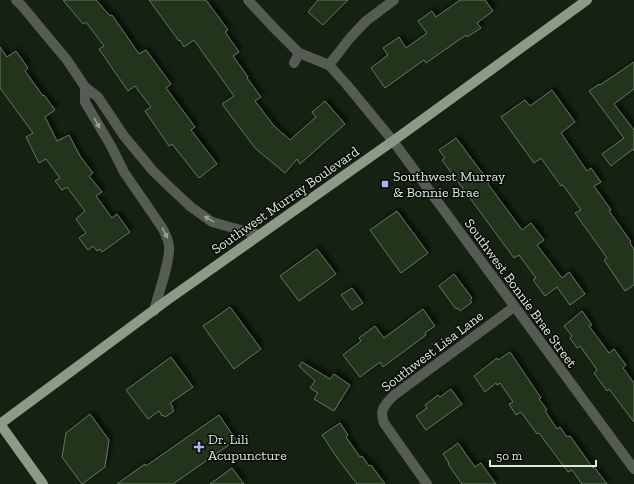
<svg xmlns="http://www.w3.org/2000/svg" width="634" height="484" font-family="'Zilla Slab',serif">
	<defs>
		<filter id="shadow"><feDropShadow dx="3.5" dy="-3.5" stdDeviation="2" flood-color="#0009"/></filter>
	</defs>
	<rect width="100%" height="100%" fill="#152211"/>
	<!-- building -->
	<path fill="#21351b" stroke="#657561" filter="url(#shadow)" d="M 63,0 L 96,0 L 110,16 L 112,15 L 139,54 L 146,50 L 171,84 L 166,88 L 195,127 L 191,130 L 217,164 L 199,178 L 172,144 L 169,146 L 145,111 L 151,107 L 135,86 L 128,91 L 99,49 L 104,46 L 86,22 L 83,24 Z
		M 149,0 L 206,0 L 228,30 L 225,32 L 239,52 L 233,56 L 248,77 L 247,78 L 261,97 L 255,101 L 274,126 L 290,140 L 316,117 L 312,112 L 325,101 L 345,124 L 300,164 L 297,159 L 285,173 L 255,148 L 222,104 L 234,96 L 194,40 L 184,47 L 180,40 L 179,41 Z
		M 318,0 L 348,0 L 323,25 L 308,12 Z
		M 460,0 L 485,0 L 493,11 L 477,23 L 481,28 L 467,37 L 466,35 L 426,63 L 424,60 L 385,88 L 371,68 L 388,55 L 383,48 L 399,37 L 406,48 L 427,33 L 418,21 L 432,11 L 436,17 Z
		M 0,47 L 7,57 L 16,51 L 28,68 L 25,71 L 43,96 L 44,95 L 55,110 L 45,117 L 57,141 L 69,135 L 80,156 L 93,173 L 89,176 L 102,192 L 96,196 L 112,218 L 117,214 L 130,232 L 102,252 L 100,249 L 97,251 L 93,246 L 88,250 L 79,238 L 86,233 L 76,219 L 85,211 L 67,187 L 62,190 L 55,181 L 60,178 L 46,159 L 39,163 L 26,137 L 33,133 L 0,88 Z
		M 634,62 L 634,89 L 614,104 L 634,130 L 634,151 L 633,149 L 611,166 L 602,154 L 624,138 L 589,91 L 599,84 L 600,85 Z
		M 552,90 L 575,122 L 561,133 L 587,171 L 591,168 L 601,182 L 594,186 L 611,210 L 609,211 L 631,242 L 630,243 L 634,250 L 634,285 L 625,291 L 604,260 L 607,258 L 575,213 L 581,210 L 563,185 L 561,186 L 541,158 L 534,163 L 501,117 L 525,100 L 530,106 Z
		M 456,138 L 489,182 L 488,184 L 522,230 L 531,223 L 544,240 L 537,245 L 562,278 L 569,272 L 585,294 L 570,305 L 557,287 L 545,296 L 533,280 L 536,278 L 519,255 L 514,258 L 442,160 L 445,158 L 439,150 Z
		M 397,211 L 428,253 L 401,273 L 370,230 Z
		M 317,249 L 336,274 L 299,301 L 280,276 Z
		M 454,274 L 472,298 L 470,300 L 472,302 L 460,311 L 458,308 L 456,309 L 439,286 Z
		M 352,288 L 363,303 L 352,310 L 341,295 Z
		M 230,307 L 261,349 L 234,369 L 203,326 Z
		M 423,309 L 435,326 L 425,333 L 426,335 L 383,367 L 380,362 L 360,377 L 343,355 L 361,341 L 359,338 L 375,326 L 384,338 Z
		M 582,311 L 592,325 L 589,326 L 609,353 L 614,349 L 626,365 L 623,368 L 634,383 L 634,422 L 609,389 L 607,391 L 594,373 L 597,370 L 593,364 L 580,346 L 577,348 L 570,338 L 572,336 L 564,326 Z
		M 510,352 L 541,398 L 539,399 L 547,410 L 545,411 L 557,429 L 560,427 L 567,437 L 570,436 L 593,468 L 594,467 L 607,484 L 582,484 L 572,470 L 568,472 L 539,433 L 537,434 L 521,412 L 516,415 L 509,404 L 513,402 L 500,383 L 497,385 L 496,383 L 485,392 L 474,376 L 497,358 L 498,360 Z
		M 171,357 L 193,387 L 170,403 L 173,407 L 172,408 L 174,411 L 165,417 L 163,415 L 162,416 L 159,411 L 148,419 L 126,390 Z
		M 302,362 L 330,379 L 334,374 L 350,385 L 334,411 L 314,399 L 318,393 L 310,388 L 315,381 L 299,366 Z
		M 451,389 L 462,404 L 426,430 L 416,416 L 427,408 L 425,405 L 438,395 L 440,397 Z
		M 90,414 L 109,440 L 105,467 L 82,484 L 62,457 L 66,433 Z
		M 219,415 L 236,440 L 173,484 L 117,484 L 145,464 L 146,466 Z
		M 340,423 L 348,435 L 346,437 L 360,457 L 362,456 L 369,466 L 371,465 L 385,484 L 357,484 L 338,459 L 322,435 Z
		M 458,443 L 475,467 L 481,463 L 496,484 L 462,484 L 448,464 L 449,463 L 443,454 Z
		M 232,468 L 244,484 L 210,484 Z"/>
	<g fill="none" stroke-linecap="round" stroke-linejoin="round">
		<!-- minor -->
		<path stroke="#555c53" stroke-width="10" d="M 16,0 L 22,6 L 67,60 L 85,87 L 98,97 L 124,136 L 153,171 L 178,195 L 191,207 L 212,222 L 259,235
			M 248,0 L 274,28 L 299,53 L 329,65 L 347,85 L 393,141 L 634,469
			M 294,63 L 299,53
			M 329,65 L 350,38 L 366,21 L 394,0
			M 85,87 L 85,102 L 111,146 L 124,172 L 163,229 C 166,235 169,241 169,247 C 170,263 158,294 154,311
			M 427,484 L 384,423 C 379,410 384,406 393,396 L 514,307"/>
		<!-- major -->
		<path stroke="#8c9a88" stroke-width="10" d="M 0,424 L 166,301 L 393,141 L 587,0
			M 0,424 L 43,484"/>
	</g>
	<!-- one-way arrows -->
	<defs><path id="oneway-solid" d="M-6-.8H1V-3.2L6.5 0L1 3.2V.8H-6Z"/></defs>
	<g fill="#9aa298">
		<use href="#oneway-solid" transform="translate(97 123) rotate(60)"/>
		<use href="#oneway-solid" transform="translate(209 219) rotate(-149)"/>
		<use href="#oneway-solid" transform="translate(165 233) rotate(63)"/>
	</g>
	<!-- markers -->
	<g fill="#b2adf9" stroke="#050a04" stroke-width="1.5">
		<rect x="381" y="180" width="8" height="8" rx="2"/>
		<path d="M197 441h4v4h4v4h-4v4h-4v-4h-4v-4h4z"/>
	</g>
	<g text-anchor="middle" stroke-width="3" stroke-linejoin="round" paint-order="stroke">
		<!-- poi labels -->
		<g font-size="14" fill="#e0e9dd" stroke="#050a04" text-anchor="start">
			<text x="393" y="181">Southwest Murray<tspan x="393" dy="16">&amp; Bonnie Brae</tspan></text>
			<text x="208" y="444">Dr. Lili<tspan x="208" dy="16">Acupuncture</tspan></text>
		</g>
		<!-- street labels -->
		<g font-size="14" fill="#e0e9dd" stroke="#050a04">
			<text transform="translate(285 200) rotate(-35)" y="5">Southwest Murray Boulevard</text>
			<text transform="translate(521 293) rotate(54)" y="5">Southwest Bonnie Brae Street</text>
			<text transform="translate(432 351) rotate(-37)" y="5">Southwest Lisa Lane</text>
		</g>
	</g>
	<!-- scale -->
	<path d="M490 460v6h106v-6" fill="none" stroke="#e0e9dd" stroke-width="2"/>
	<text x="496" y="460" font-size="12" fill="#e0e9dd" stroke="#050a04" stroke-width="3" paint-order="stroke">50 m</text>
</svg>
